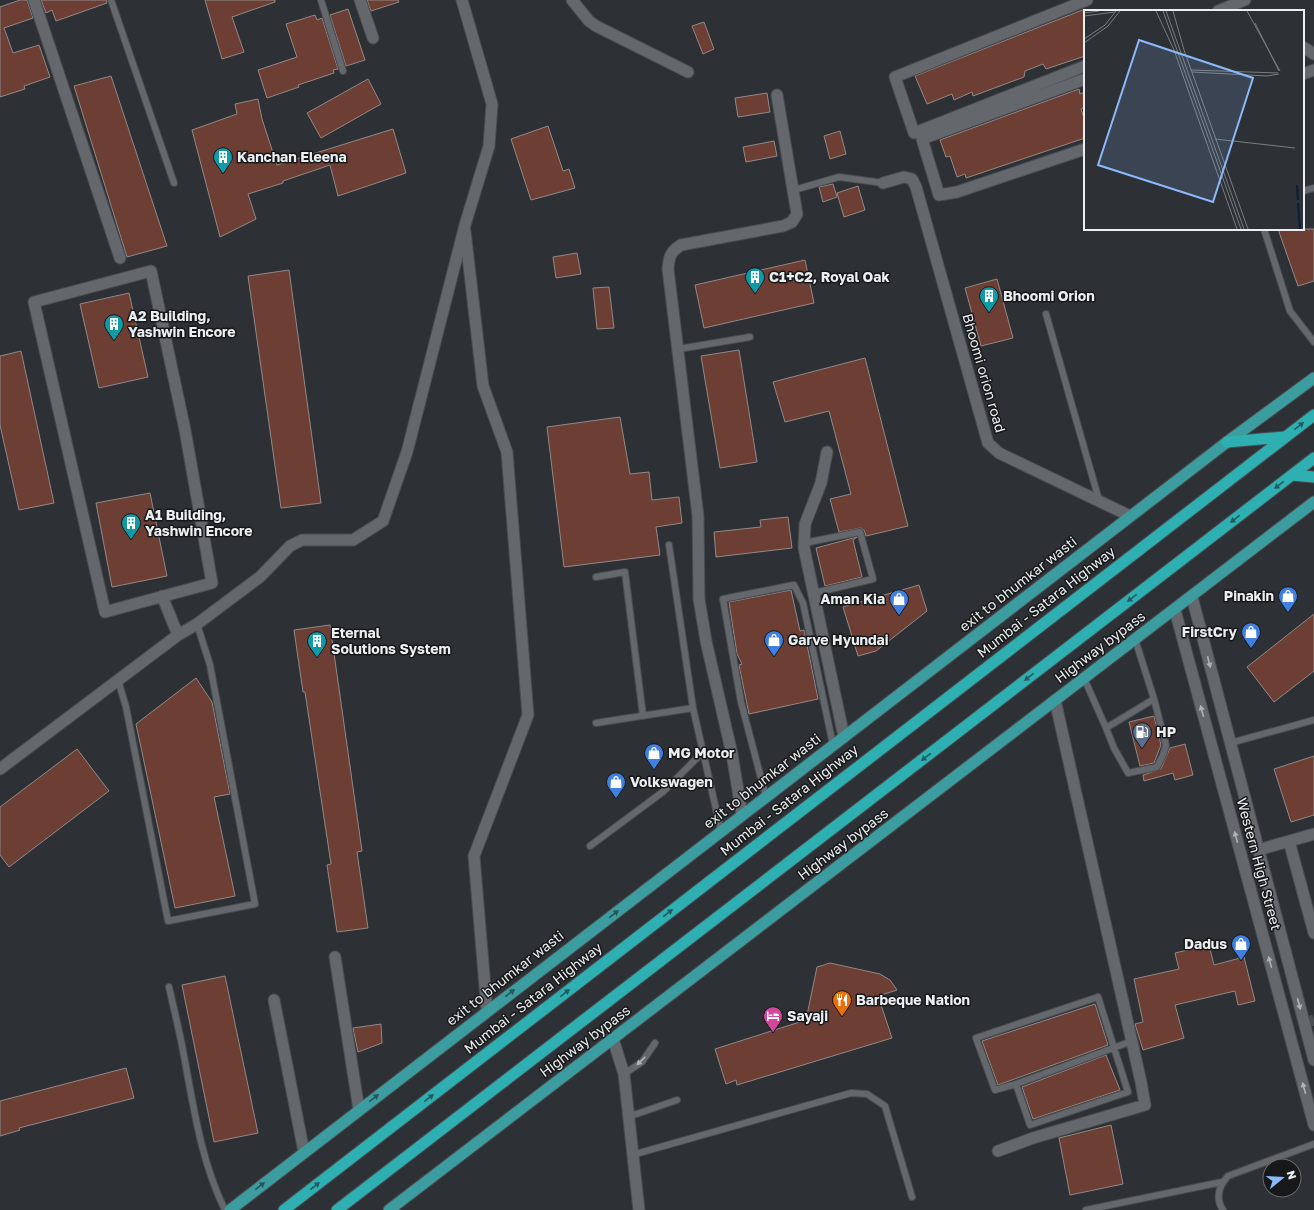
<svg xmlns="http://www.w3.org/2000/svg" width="1314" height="1210" font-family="'Golos Text',sans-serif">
	<rect width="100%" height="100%" fill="#2d3035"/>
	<!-- building -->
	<path fill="#6d3e33" stroke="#918988" d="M 20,0 L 27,0 L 33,18 L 4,28 L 13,53 L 39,45 L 50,77 L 24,86 L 25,89 L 0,97 L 0,7 Z
		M 41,0 L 107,0 L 107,3 L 56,21 L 52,10 L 46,13 Z
		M 205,0 L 275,0 L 275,2 L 232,17 L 244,52 L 222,59 Z
		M 367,0 L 398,0 L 399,2 L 371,11 Z
		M 348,9 L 365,60 L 346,66 L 330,15 Z
		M 1085,9 L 1085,56 L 1046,69 L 1043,64 L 1025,71 L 1024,77 L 973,96 L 972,92 L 954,100 L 952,94 L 927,104 L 915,76 Z
		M 315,15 L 317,20 L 322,18 L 338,69 L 333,70 L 334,73 L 298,85 L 299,87 L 267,98 L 258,70 L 297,57 L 286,24 Z
		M 704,22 L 714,49 L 703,54 L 692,26 Z
		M 111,76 L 167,246 L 127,257 L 74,86 Z
		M 368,79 L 381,104 L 321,138 L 307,113 Z
		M 1079,89 L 1080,94 L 1085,92 L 1085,107 L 1081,109 L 1085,121 L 1085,138 L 966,178 L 965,174 L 957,177 L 950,156 L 946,157 L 940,140 Z
		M 767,93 L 770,112 L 738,117 L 735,98 Z
		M 258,99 L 262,119 L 277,165 L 393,129 L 406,173 L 338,196 L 330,165 L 283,181 L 283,183 L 248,194 L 256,219 L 220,237 L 192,130 L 237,114 L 235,104 Z
		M 548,126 L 563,171 L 569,169 L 575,188 L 531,200 L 511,139 Z
		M 840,131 L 846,154 L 830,159 L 824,136 Z
		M 774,141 L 777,156 L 746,162 L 743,147 Z
		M 833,184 L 837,197 L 823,202 L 819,187 Z
		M 858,186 L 865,210 L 844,217 L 837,193 Z
		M 1278,229 L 1314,229 L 1314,281 L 1298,286 Z
		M 577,253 L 581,274 L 556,278 L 553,257 Z
		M 805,260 L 814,303 L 704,328 L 695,285 Z
		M 289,270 L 321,503 L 281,508 L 248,276 Z
		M 997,279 L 1013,338 L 981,346 L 965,288 Z
		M 609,287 L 614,328 L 597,329 L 593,288 Z
		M 129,293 L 148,377 L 99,388 L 80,304 Z
		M 739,350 L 757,462 L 720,468 L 701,356 Z
		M 21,351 L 54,503 L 19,510 L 0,425 L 0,356 Z
		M 865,358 L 908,526 L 866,536 L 864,530 L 861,528 L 839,532 L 830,499 L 851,494 L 829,411 L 785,422 L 773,382 Z
		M 620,417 L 630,474 L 649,472 L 652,500 L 679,497 L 682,523 L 656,527 L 660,555 L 564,567 L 547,427 Z
		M 150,493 L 167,576 L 112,587 L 96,503 Z
		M 788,517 L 792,548 L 716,557 L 714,532 L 761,527 L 760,520 Z
		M 857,537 L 853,540 L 862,577 L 825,586 L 816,548 Z
		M 919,585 L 927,611 L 876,651 L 858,656 L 843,607 Z
		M 791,590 L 800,631 L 804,630 L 818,699 L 749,714 L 739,665 L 742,664 L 737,654 L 729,602 Z
		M 1314,614 L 1314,671 L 1274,702 L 1247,667 Z
		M 330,625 L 362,851 L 357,852 L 368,928 L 337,932 L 327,865 L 331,864 L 305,692 L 303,692 L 294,630 Z
		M 196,678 L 212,702 L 230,794 L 214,797 L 235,896 L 175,908 L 136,724 Z
		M 1154,716 L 1161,745 L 1154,763 L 1140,766 L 1129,722 Z
		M 1185,744 L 1193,775 L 1175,780 L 1173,773 L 1144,781 L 1143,775 L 1161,769 L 1170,748 Z
		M 77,749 L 109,791 L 9,867 L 0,855 L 0,807 Z
		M 1314,756 L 1314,815 L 1291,822 L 1274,769 Z
		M 1209,945 L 1214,965 L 1244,957 L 1255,1001 L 1238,1005 L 1235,991 L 1175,1005 L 1184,1038 L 1143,1050 L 1135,1024 L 1143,1022 L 1134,979 L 1179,969 L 1175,953 Z
		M 830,963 L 880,974 L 890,980 L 897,990 L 878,996 L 892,1038 L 737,1085 L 736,1080 L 726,1084 L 715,1049 L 806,1020 L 817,967 Z
		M 225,976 L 258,1133 L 214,1142 L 182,985 Z
		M 1095,1004 L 1108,1045 L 998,1085 L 982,1041 Z
		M 381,1024 L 382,1043 L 358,1052 L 353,1028 Z
		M 1106,1055 L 1120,1090 L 1033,1119 L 1022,1087 Z
		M 126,1068 L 134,1098 L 19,1128 L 20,1130 L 0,1136 L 0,1101 Z
		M 1111,1125 L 1123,1184 L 1070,1195 L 1059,1138 Z"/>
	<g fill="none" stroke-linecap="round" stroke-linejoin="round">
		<!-- minor-tunnel -->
		<path stroke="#4a4d51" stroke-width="11" stroke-dasharray="11 5.5" stroke-linecap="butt" d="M 1304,1023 L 1314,1020"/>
		<defs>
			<path id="service" d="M 111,0 L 174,183
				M 321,0 L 343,71
				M 794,190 L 839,177 L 883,183
				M 1303,191 L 1314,188
				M 1264,229 L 1290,311 L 1314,342
				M 1046,314 L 1099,500
				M 679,349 L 750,337
				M 804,543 L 860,532 L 873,579 L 814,593
				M 669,545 L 693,708
				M 596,577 L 625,572 L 643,716
				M 1084,678 L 1106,728 L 1154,699 L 1135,639
				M 118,680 L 126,707 L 168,921 L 255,904 L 210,665 L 197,624
				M 596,723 L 693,708 L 721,831
				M 1106,728 L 1114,748 L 1128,773 L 1157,767 L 1163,755 L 1166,745 L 1154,699
				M 1230,743 L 1314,720
				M 766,797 L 741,702 L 723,599 L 794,585 L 803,603 L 833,745
				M 590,846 L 664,791 L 703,752
				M 169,987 C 174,1010 180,1033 184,1056 C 194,1109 201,1161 225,1210
				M 624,1074 L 642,1062 L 655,1043
				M 1016,1084 L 995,1090 L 976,1038 L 1098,997 L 1128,1092 L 1030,1125 L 1016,1084 L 1027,1080 L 1132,1041
				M 628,1117 L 677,1100
				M 632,1155 L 851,1093 L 867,1094 L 885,1106 L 912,1197
				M 1086,1210 L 1222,1182
				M 1223,1210 C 1215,1198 1219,1186 1228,1176 L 1314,1144"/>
			<path id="minor" d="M 34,0 L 120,258
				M 360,0 L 373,38
				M 572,0 L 589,21 L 596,26 L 688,72
				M 1218,11 L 1245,0
				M 1303,47 L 1314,54
				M 1085,66 L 914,133 L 895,77 L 1087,0
				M 1303,74 L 1314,70
				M 1085,79 L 922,139 L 939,195 L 957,192 L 1085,149
				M 883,183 L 904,177 L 912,179 L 916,187 L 988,443 L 999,453 L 1130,516
				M 465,231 L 483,386 L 507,452 L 528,715 L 474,856 L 487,1011
				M 151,271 L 185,430 L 212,583 L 105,612 L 34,302 Z
				M 827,452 L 821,483 L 805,524 L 804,548 L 844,737
				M 162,596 L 178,635
				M 0,769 L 178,635 L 197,624 L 260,577 L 290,546 L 302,540 L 353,540 L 383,521 L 407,452 L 465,225 L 489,146 L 492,104 L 462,0
				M 742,815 L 732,754 L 706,641 L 699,599 L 698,516 L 668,269 C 669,257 670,252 681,245 L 783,226 L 792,222 L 797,214 L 777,95
				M 1289,841 L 1314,933
				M 1258,850 L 1314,834
				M 335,957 L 359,1110
				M 274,1000 L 304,1152
				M 998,1151 L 1033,1138 L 1145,1105 L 1141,1082 L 1055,700"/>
			<path id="tertiary" d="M 1192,597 L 1314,1060
				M 1175,610 L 1314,1125
				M 613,1039 L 624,1074 L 639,1210"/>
			<path id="primary" d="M 230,1210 L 1227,442 L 1314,378
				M 389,1210 L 1314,502"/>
			<path id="trunk" d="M 1227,442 L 1284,437
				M 1292,475 L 1314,477
				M 284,1210 L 1314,415
				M 337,1210 L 1314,458"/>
		</defs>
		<!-- service casing -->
		<use href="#service" stroke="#494c4f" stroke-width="8"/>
		<!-- minor casing -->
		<use href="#minor" stroke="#494c4f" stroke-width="13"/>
		<!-- tertiary casing -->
		<use href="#tertiary" stroke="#494c4f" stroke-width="13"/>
		<!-- primary casing -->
		<use href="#primary" stroke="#494c4f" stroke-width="13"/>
		<!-- trunk casing -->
		<use href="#trunk" stroke="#494c4f" stroke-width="13"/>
		<!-- service -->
		<use href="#service" stroke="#64686d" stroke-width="6"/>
		<!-- minor -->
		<use href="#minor" stroke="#64686d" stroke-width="11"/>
		<!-- tertiary -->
		<use href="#tertiary" stroke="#64686d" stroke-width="11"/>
		<!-- primary -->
		<use href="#primary" stroke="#3c9da1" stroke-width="11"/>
		<!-- trunk -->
		<use href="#trunk" stroke="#2eafb2" stroke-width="11"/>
	</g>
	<!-- one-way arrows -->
	<defs><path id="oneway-solid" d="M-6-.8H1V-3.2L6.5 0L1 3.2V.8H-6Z"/></defs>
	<g fill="#215c5e">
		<use href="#oneway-solid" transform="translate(1299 426) rotate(-37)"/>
		<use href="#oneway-solid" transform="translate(1279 485) rotate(142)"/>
		<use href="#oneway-solid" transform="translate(1235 519) rotate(142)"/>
		<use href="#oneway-solid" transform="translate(1132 598) rotate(142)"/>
		<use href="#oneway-solid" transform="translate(1029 677) rotate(142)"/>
		<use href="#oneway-solid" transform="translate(926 757) rotate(142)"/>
		<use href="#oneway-solid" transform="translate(668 913) rotate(-38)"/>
		<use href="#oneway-solid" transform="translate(565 993) rotate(-38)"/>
		<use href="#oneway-solid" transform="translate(429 1098) rotate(-38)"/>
		<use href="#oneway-solid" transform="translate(315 1186) rotate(-38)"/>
	</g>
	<g fill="#afb2b6">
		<use href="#oneway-solid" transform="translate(1209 662) rotate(75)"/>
		<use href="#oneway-solid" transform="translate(1202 711) rotate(-105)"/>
		<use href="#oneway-solid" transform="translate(1236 837) rotate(-105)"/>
		<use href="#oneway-solid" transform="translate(1270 962) rotate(-105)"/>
		<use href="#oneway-solid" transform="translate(1299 1004) rotate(75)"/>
		<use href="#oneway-solid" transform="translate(641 1061) rotate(136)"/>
		<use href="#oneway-solid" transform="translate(1304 1088) rotate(-105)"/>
	</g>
	<g fill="#285457">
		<use href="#oneway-solid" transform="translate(614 914) rotate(-38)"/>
		<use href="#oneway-solid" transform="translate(510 993) rotate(-38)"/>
		<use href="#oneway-solid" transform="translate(374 1098) rotate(-38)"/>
		<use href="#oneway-solid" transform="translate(260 1186) rotate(-38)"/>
	</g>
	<!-- icons -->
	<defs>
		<symbol id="building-pin" viewBox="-11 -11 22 30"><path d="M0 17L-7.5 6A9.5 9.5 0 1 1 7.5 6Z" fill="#0f9aa8" stroke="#17181a"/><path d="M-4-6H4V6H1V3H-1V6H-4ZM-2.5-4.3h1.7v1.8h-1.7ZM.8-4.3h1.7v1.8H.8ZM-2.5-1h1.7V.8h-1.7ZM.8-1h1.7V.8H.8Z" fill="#fff"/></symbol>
		<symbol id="shop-pin" viewBox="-11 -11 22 30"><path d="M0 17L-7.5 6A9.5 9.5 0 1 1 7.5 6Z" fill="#3f7fe0" stroke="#17181a"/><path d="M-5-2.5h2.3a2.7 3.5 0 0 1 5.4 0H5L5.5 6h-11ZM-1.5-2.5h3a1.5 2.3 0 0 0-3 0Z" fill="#fff"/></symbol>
		<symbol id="fuel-pin" viewBox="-11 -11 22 30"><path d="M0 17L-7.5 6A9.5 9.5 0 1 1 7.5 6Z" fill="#5c6f8a" stroke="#17181a"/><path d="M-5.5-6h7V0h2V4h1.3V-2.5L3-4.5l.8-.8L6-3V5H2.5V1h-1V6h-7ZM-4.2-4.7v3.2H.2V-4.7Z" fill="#fff"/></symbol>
		<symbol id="restaurant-pin" viewBox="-11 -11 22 30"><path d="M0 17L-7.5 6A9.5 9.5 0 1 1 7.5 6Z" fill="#e8710a" stroke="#17181a"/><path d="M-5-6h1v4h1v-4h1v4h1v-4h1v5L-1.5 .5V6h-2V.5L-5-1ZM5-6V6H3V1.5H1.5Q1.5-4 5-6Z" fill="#fff"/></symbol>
		<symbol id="hotel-pin" viewBox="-11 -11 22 30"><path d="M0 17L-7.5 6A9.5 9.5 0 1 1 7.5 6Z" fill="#d1479c" stroke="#17181a"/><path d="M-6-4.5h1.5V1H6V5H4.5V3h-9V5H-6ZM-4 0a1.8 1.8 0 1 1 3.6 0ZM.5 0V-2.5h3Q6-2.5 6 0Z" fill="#fff"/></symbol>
	</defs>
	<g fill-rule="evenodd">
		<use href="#building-pin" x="212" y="146" width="22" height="30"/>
		<use href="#building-pin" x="744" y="266" width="22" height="30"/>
		<use href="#building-pin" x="978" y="285" width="22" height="30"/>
		<use href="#building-pin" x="103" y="313" width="22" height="30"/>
		<use href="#building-pin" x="120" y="512" width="22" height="30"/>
		<use href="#shop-pin" x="1277" y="585" width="22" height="30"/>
		<use href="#shop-pin" x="888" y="588" width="22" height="30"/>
		<use href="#shop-pin" x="1240" y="621" width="22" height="30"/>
		<use href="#shop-pin" x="763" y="629" width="22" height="30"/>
		<use href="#building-pin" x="306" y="630" width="22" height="30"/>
		<use href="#fuel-pin" x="1131" y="721" width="22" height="30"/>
		<use href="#shop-pin" x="643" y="742" width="22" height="30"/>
		<use href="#shop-pin" x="605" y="771" width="22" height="30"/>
		<use href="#shop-pin" x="1230" y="933" width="22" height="30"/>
		<use href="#restaurant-pin" x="831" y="989" width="22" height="30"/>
		<use href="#hotel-pin" x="762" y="1005" width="22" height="30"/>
	</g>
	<g text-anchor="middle" stroke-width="3" stroke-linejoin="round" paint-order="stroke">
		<!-- poi labels -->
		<g font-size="14" font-weight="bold" fill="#eceff2" stroke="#17181a" text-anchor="start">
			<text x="237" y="162">Kanchan Eleena</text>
			<text x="769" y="282">C1+C2, Royal Oak</text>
			<text x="1003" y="301">Bhoomi Orion</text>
			<text x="128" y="321">A2 Building,<tspan x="128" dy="16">Yashwin Encore</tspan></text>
			<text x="145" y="520">A1 Building,<tspan x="145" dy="16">Yashwin Encore</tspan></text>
			<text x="1274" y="601" text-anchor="end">Pinakin</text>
			<text x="885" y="604" text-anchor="end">Aman Kia</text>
			<text x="1237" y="637" text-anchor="end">FirstCry</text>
			<text x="331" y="638">Eternal<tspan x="331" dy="16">Solutions System</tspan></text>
			<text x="788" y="645">Garve Hyundai</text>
			<text x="1156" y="737">HP</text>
			<text x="668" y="758">MG Motor</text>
			<text x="630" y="787">Volkswagen</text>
			<text x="1227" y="949" text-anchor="end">Dadus</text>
			<text x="856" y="1005">Barbeque Nation</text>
			<text x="787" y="1021">Sayaji</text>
		</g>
		<!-- street labels -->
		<g font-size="14" fill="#eceff2" stroke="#17181a">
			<text transform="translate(984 373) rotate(74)" y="5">Bhoomi orion road</text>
			<text transform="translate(1018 584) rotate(-38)" y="5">exit to bhumkar wasti</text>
			<text transform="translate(1046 602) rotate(-38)" y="5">Mumbai - Satara Highway</text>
			<text transform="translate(1100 647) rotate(-37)" y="5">Highway bypass</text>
			<text transform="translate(762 781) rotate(-38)" y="5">exit to bhumkar wasti</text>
			<text transform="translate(789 800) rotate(-38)" y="5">Mumbai - Satara Highway</text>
			<text transform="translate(843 844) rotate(-37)" y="5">Highway bypass</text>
			<text transform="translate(1259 864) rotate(75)" y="5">Western High Street</text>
			<text transform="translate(505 978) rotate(-38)" y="5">exit to bhumkar wasti</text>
			<text transform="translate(533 998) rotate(-38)" y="5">Mumbai - Satara Highway</text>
			<text transform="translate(585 1041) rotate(-37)" y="5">Highway bypass</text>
		</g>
	</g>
	<!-- overview -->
	<g transform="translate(1084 10)">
		<rect width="220" height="220" fill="#2d3035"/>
		<path fill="none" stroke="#071e3f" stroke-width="2" d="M 213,175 L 214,190M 214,193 L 216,219"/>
		<path fill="none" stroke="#797c81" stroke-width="1" d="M 72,1 L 90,40 L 153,219M 79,1 L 157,219M 82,1 L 160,219M 89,1 L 100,40 L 164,219M 163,1 L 196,61M 0,3 L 15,1M 0,6 L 31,2M 171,13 L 195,61M 0,29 L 21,15 L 32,1M 0,33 L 24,16 L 36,1M 107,60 L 194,63M 108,62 L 183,66 L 195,64M 131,129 L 211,138"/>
		<path fill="#8abafc" fill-opacity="0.15" stroke="#8abafc" stroke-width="2" d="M 55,30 L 169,68 L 129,192 L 14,155 Z"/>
		<rect width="220" height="220" fill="none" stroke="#eceff2" stroke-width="2"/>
	</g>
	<!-- north arrow -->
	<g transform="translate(1282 1178) rotate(72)"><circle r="19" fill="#17181a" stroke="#6c6e70"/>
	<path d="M0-3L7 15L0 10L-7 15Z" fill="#8abafc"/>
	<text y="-6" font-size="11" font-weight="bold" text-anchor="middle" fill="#eceff2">N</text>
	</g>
</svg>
